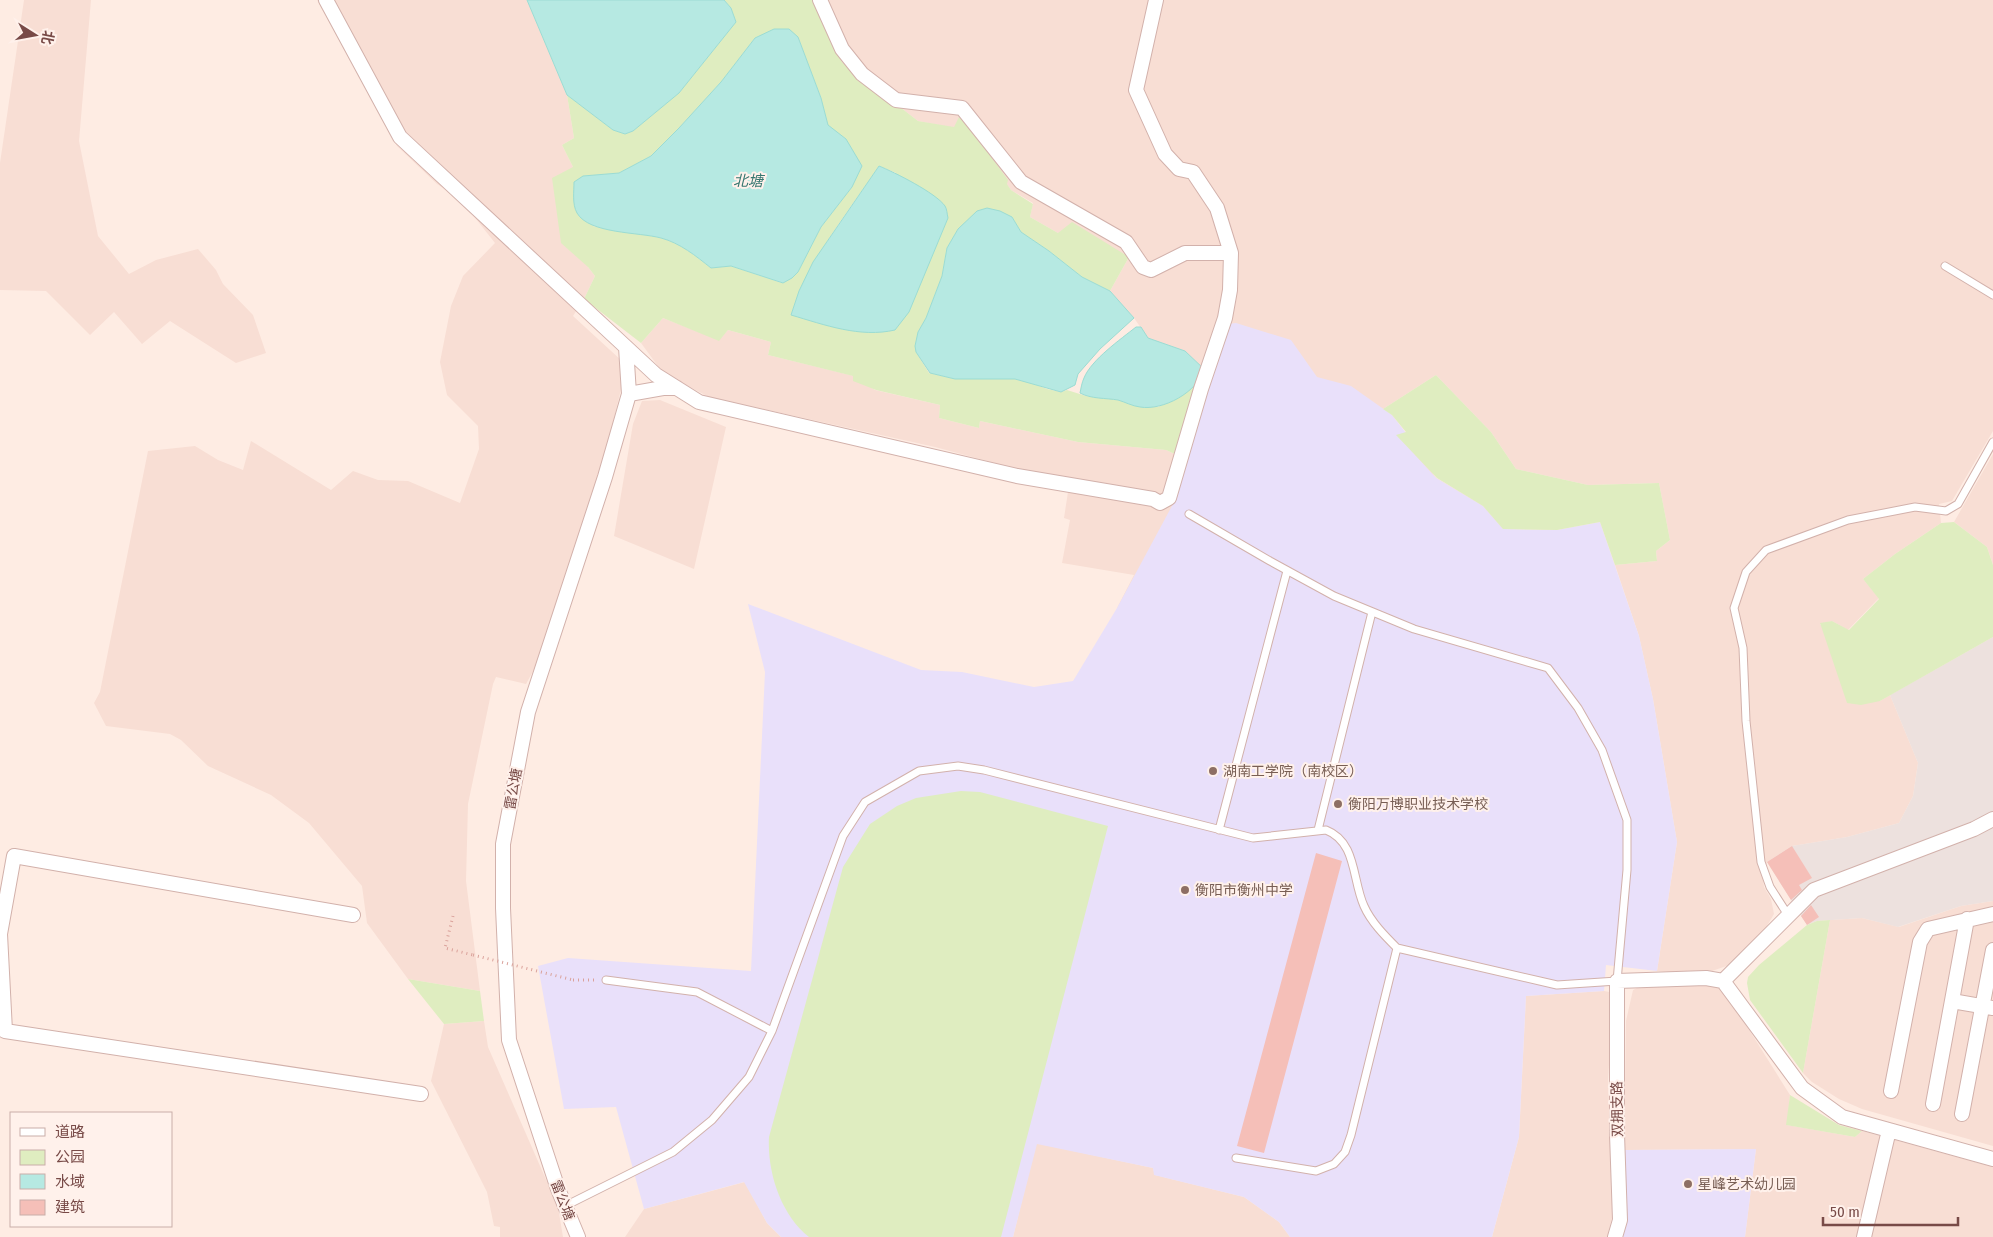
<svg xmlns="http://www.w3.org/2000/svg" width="1993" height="1237" font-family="'Fira Sans Condensed','Noto Sans SC',sans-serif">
	<rect width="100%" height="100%" fill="#feece3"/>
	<!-- residential -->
	<path fill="#f8ded4" d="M 24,0 L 91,0 L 79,141 L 98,236 L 129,274 L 156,260 L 198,249 L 216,270 L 223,284 L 253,315 L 266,353 L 236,363 L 170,321 L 142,344 L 114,312 L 90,335 L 46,291 L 0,290 L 0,163 Z
		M 317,0 L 527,0 L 567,95 L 574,138 L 562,145 L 573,167 L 588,267 L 595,276 L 584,299 L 573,316 L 622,361 L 625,373 L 604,459 L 543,653 L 526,684 L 496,677 L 493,684 L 468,804 L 466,881 L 480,991 L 408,979 L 367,923 L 362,886 L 309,823 L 271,795 L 208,766 L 181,740 L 170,734 L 106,726 L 94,703 L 100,692 L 148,451 L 195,446 L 218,460 L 243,470 L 251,441 L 331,490 L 353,471 L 378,480 L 408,481 L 460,503 L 479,449 L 478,426 L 447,395 L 440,362 L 451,306 L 463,276 L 495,243 L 461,200 L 437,184 L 397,146 Z
		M 813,0 L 1993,0 L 1993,431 L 1952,501 L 1939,504 L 1941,523 L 1895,554 L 1863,579 L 1879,598 L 1848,630 L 1832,621 L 1820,624 L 1880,701 L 1890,695 L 1918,763 L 1913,796 L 1899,823 L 1847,837 L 1792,846 L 1767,862 L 1763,878 L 1764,887 L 1771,899 L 1774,914 L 1762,934 L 1735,963 L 1712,971 L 1685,973 L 1657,971 L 1677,842 L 1653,699 L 1639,636 L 1615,565 L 1657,561 L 1656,551 L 1670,540 L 1659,483 L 1588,485 L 1516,469 L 1491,432 L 1436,375 L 1383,409 L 1392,415 L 1436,478 L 1483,506 L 1503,529 L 1117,608 L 1134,575 L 1062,563 L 1070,520 L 1064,518 L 1070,479 L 1032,473 L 935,447 L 709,397 L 663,373 L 641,343 L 663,318 L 719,340 L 728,330 L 771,342 L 768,355 L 854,376 L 875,390 L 940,405 L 939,418 L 979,428 L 980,421 L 1078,442 L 1166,450 L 1177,455 L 1204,369 L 1185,351 L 1148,338 L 1134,318 L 1110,291 L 1129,257 L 1058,233 L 1030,217 L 1033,203 L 1011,190 L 960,117 L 954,128 L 918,121 L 891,100 L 862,81 L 842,62 L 824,27 Z
		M 660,400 L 726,427 L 694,569 L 614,536 L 633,424 L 642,401 Z
		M 1993,454 L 1993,565 L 1987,547 L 1954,522 Z
		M 1993,901 L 1993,1146 L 1862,1109 L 1839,1099 L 1812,1082 L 1803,1073 L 1830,920 L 1862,918 L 1899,927 L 1961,906 Z
		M 1705,984 L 1718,986 L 1726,993 L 1790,1095 L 1787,1125 L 1855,1137 L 1862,1131 L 1993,1167 L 1993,1237 L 1745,1237 L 1756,1149 L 1624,1150 L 1626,1021 L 1633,990 L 1643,985 Z
		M 1604,991 L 1614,993 L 1608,1079 L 1613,1214 L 1607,1237 L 1492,1237 L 1519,1137 L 1526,996 Z
		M 484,1021 L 488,1047 L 558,1207 L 563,1237 L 500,1237 L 500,1227 L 494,1226 L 487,1192 L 431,1081 L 444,1024 Z
		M 1036,1143 L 1153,1168 L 1155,1175 L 1244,1197 L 1279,1222 L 1290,1237 L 1013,1237 Z
		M 745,1182 L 767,1223 L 781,1237 L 625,1237 L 644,1209 Z"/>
	<!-- industrial -->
	<path fill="#ede1de" d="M 1993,637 L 1993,901 L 1961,906 L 1898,927 L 1862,918 L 1817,921 L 1807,925 L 1767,862 L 1792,846 L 1847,837 L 1899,823 L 1913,796 L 1918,763 L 1890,695 Z"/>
	<!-- education -->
	<path fill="#e9e0fa" d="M 1236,323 L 1291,340 L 1317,377 L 1351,386 L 1392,415 L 1406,433 L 1397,435 L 1436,478 L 1483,506 L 1503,529 L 1557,530 L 1600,522 L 1639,636 L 1653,699 L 1677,842 L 1657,971 L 1606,965 L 1604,991 L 1526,996 L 1519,1137 L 1492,1237 L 1290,1237 L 1279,1222 L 1244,1197 L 1154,1175 L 1153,1168 L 1037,1144 L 1013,1237 L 781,1237 L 767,1223 L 744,1182 L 644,1209 L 616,1107 L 564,1109 L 538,966 L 568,958 L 751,971 L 765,672 L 748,604 L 921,670 L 962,672 L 1034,687 L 1073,681 L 1117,608 L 1173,504 L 1212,371 L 1228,324 Z
		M 1756,1149 L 1745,1237 L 1621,1237 L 1624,1150 Z"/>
	<!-- green -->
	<path fill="#dfedc0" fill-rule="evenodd" d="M 724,0 L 813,0 L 824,27 L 842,62 L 862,81 L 891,100 L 918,121 L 954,127 L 959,117 L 971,129 L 1008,180 L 1007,184 L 1011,190 L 1033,204 L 1030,217 L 1058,233 L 1072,222 L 1129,257 L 1110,291 L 1082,277 L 1049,251 L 1021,232 L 1012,217 L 958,229 L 947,248 L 942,276 L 926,318 L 918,332 L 916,352 L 929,373 L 955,379 L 1015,379 L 1029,382 L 1047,389 L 1061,392 L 1067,390 L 1086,396 L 1120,400 L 1140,407 L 1158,407 L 1183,394 L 1202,377 L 1177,455 L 1166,450 L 1078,442 L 980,421 L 979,428 L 939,418 L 940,405 L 876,390 L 853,381 L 853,376 L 768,355 L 771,342 L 728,330 L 719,341 L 663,318 L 641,343 L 584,299 L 595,276 L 588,267 L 561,243 L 552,178 L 573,167 L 562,145 L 574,138 L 567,95 L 613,130 L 625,134 L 633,131 L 679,93 L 736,22 L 731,8 ZM 798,37 L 821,98 L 828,126 L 846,139 L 852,187 L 821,227 L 798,272 L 782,283 L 731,266 L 711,268 C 696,256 680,243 661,238 C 639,232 615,232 593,226 L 583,176 L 619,173 L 651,156 L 679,128 L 721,82 L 755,38 ZM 879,166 L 896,173 L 791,315 C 810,258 846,215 879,166 Z
		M 1436,375 L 1491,432 L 1516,469 L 1588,485 L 1659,483 L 1670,540 L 1656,551 L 1657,561 L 1615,565 L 1600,522 L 1557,530 L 1503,529 L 1483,506 L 1437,478 L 1396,435 L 1406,432 L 1392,415 L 1383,409 Z
		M 1954,522 L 1987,547 L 1993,565 L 1993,637 L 1880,701 L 1861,705 L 1847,703 L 1820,623 L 1832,621 L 1849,630 L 1879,599 L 1863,579 L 1895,554 L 1941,523 Z
		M 961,791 L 980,792 L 1108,826 L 1001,1237 L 809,1237 C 781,1215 767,1172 769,1137 L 843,867 L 870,824 L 897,806 L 916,798 Z
		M 1830,920 L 1803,1073 L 1750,1000 L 1747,983 L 1748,977 L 1759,965 L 1807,925 L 1817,921 Z
		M 408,979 L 480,991 L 484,1021 L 444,1024 Z
		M 1790,1095 L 1839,1125 L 1862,1131 L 1855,1137 L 1786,1125 Z"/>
	<!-- water -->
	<path fill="#b6e9e2" stroke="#9bdcd3" d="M 527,0 L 724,0 L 731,8 L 736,22 L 679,93 L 633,131 L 625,134 L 613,130 L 567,95 Z
		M 774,29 L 789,29 L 798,37 L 821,98 L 828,125 L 846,139 L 862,166 L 852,187 L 821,227 L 798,272 L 792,278 L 783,283 L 731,266 L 711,268 C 696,256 680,243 661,238 C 639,232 589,234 577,213 C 572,204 574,192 574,182 L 583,176 L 619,173 L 651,156 L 679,128 L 721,82 L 755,38 Z
		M 879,166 C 894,172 936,193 945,206 C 947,209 947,214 948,218 L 909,312 L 895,330 C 860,338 825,325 791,315 L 799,291 L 813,262 Z
		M 987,208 L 1000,211 L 1012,217 L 1021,232 L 1049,251 L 1082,277 L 1110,291 L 1134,318 L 1100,349 L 1078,374 L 1075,385 L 1061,392 L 1015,379 L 955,379 L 930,373 L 916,352 L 915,346 L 918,332 L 926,318 L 942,276 L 947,248 L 958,229 L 977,211 Z
		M 1136,327 L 1141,327 L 1148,338 L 1185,351 L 1204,369 C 1198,392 1163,411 1140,407 C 1132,406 1125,402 1118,400 C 1106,398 1091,399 1080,393 C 1081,388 1082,382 1084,378 C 1091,360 1121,339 1136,327 Z"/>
	<!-- building -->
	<path fill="#f5bfb8" d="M 1792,846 L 1812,878 L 1799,885 L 1802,890 L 1791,900 L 1767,862 Z
		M 1316,853 L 1342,861 L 1264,1153 L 1237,1146 Z
		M 1811,905 L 1819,917 L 1807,925 L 1801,916 Z"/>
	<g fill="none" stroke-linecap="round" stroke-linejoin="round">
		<defs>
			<path id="service" d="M 1945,266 L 1993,295
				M 1219,830 L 1287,571
				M 1318,830 L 1372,612
				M 1788,915 L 1770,887 L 1761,862 L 1746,721 L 1743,648 L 1734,608 L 1746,572 L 1766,550 L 1848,520 L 1915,507 L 1946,511 L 1958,504 L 1993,442
				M 606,980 L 697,992 L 772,1031
				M 1236,1158 L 1316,1171 L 1334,1164 L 1345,1152 L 1351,1135 L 1397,948
				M 565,1206 L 673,1152 L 712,1120 L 749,1077 L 772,1031 L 843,836 L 865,802 L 919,771 L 958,766 L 984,770 L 1253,838 L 1326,830 C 1357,842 1352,880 1364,906 C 1371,922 1385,936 1397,948 L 1557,985 L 1617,981 L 1627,870 L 1627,820 L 1602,750 L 1578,708 L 1548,668 L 1414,629 L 1334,596 L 1270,561 L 1189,514"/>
			<path id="minor" d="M 326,0 L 400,137 L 656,375 L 699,402 L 1017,476 L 1153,499 L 1160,503 L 1169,498 L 1201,389 L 1225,318 L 1230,290 L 1231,253 L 1217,208 L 1193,172 L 1179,169 L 1165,154 L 1136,90 L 1156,0
				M 820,0 L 842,49 L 862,74 L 896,100 L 962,108 L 1021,182 L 1126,242 L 1143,267 L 1151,270 L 1185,253 L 1231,253
				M 629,394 L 663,388 L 677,388
				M 0,934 L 5,1031 L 421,1094
				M 0,934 L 14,856 L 353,915
				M 1723,981 L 1814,890 L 1974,829 L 1993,819
				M 1952,1001 L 1993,1008
				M 1891,1091 L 1920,942 L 1928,929 L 1993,914
				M 1933,1104 L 1967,919
				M 1962,1114 L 1993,950
				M 578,1237 L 558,1189 L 509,1040 L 503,908 L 503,844 L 528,712 L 605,477 L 629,394 L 626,347
				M 1615,1237 L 1620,1220 L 1617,1134 L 1617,981 L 1706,978 L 1723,981 L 1802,1088 L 1842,1117 L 1993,1159
				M 1864,1237 L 1889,1130"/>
		</defs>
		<!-- service casing -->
		<use href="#service" stroke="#d2b1ab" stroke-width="9"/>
		<!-- minor casing -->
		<use href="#minor" stroke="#d2b1ab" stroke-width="16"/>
		<!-- path -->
		<path stroke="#daa29b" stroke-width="3" stroke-dasharray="1 4" stroke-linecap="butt" d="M 453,916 L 445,948 L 473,955
			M 573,980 L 596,980"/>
		<!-- service -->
		<use href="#service" stroke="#fff" stroke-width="7"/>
		<!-- minor -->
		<use href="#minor" stroke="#fff" stroke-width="14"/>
		<!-- path-bridge -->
		<path stroke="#daa29b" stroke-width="3" stroke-dasharray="1 4" stroke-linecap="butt" d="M 473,955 L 573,980"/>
	</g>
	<!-- markers -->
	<g fill="#8d6e63" stroke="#fff1eb" stroke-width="2">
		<circle cx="1213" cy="771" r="5"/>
		<circle cx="1338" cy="804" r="5"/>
		<circle cx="1185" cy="890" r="5"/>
		<circle cx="1688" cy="1184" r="5"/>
	</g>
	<g text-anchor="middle" stroke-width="4" stroke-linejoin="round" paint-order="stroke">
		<!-- education labels -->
		<g font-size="14" fill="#785e54" stroke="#fff1eb" text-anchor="start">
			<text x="1223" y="776">湖南工学院（南校区）</text>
			<text x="1348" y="809">衡阳万博职业技术学校</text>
			<text x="1195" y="895">衡阳市衡州中学</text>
			<text x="1698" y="1189">星峰艺术幼儿园</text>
		</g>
		<!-- street labels -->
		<g font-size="14" fill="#784a47" stroke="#fff1eb">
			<text transform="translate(513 789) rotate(-80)" y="5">雷公塘</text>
			<text transform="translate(1617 1109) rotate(-91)" y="5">双拥支路</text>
			<text transform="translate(563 1200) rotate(69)" y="5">雷公塘</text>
		</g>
		<!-- water labels -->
		<g font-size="15" font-style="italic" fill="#377770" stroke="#fff1eb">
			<text x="748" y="186">北塘</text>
		</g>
	</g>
	<!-- legend -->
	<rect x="10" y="1112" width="162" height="115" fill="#fff1eb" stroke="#c9aea9"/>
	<rect x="20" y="1128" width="25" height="8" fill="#ffffff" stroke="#c9aea9"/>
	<text x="55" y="1137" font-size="15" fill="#784a47">道路</text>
	<rect x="20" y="1150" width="25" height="15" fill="#dfedc0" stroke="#c9aea9"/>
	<text x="55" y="1162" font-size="15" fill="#784a47">公园</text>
	<rect x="20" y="1174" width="25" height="15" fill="#b6e9e2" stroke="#c9aea9"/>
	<text x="55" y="1187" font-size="15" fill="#784a47">水域</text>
	<rect x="20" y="1200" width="25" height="15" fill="#f5bfb8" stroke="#c9aea9"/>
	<text x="55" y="1212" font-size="15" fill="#784a47">建筑</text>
	<!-- north arrow -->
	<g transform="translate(35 35) rotate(101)" stroke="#fff1eb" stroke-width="4" paint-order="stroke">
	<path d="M0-4L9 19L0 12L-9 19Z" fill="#784a47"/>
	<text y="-8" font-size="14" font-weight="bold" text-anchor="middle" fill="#784a47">北</text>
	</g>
	<!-- scale -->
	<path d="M1823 1217v8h135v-8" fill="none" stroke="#784a47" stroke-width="2.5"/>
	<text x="1830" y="1217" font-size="15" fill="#784a47" stroke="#fff1eb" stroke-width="4" paint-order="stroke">50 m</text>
</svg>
